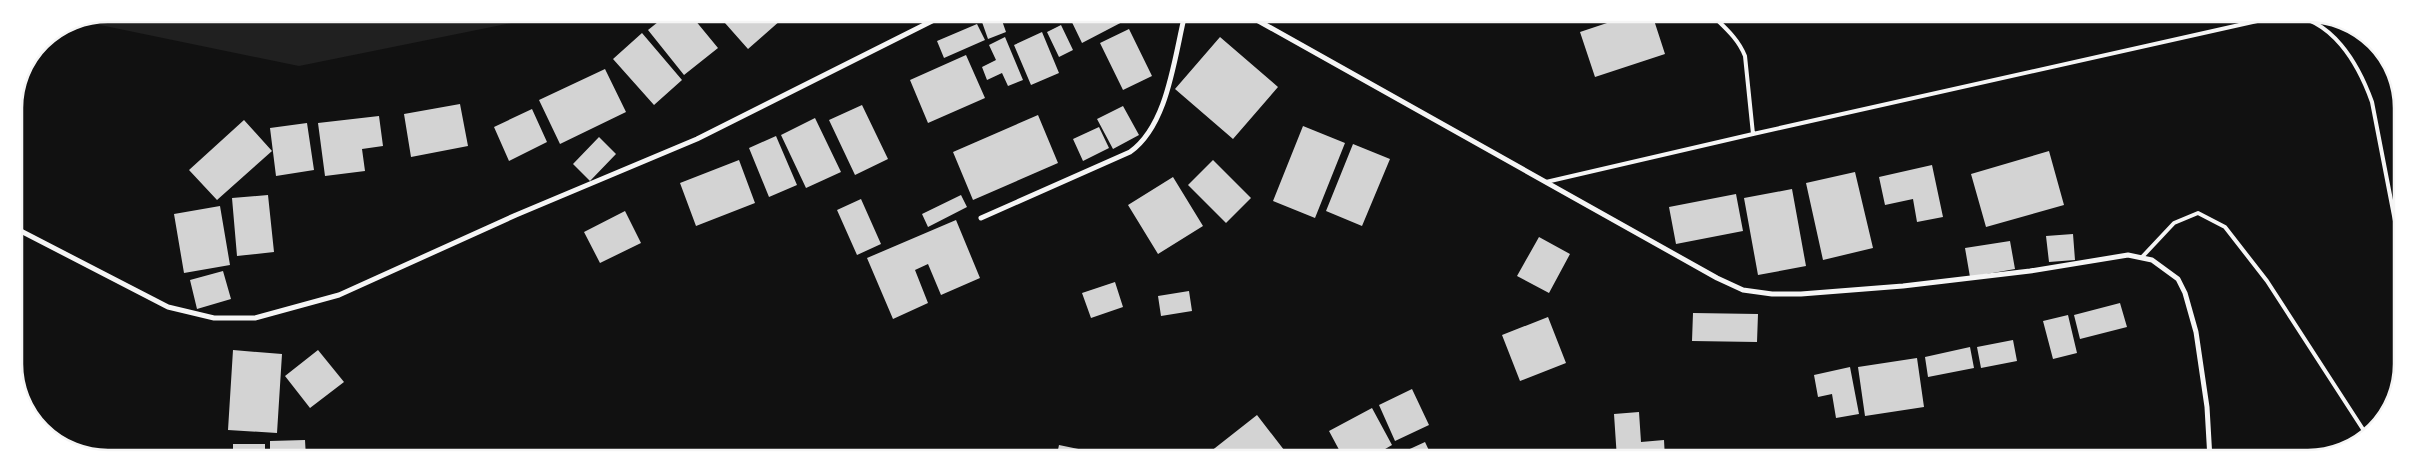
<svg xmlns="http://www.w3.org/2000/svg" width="2416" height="473" font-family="Jost,sans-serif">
	<rect width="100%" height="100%" fill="#111"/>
	<!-- green -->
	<path fill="#202020" d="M 108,14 L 556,14 L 299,66 L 76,20 Z"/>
	<!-- building -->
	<path fill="#d3d3d3" d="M 668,14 L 690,14 L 718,48 L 684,75 L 648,30 Z
		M 717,14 L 776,14 L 781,20 L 748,49 Z
		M 1068,14 L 1126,14 L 1128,19 L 1082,43 Z
		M 1634,14 L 1652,14 L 1665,54 L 1595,77 L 1580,32 Z
		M 1000,15 L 1006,32 L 988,39 L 982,22 Z
		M 977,24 L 985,40 L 944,58 L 937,41 Z
		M 1061,25 L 1073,50 L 1059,57 L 1047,32 Z
		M 1129,29 L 1152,76 L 1123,90 L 1100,43 Z
		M 1042,32 L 1059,73 L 1031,85 L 1014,45 Z
		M 642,33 L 682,80 L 654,105 L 613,59 Z
		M 1005,37 L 1023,80 L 1008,86 L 1002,73 L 987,80 L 982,67 L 996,60 L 989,45 Z
		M 1220,37 L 1278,87 L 1233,139 L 1175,89 Z
		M 966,55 L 985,98 L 928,123 L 910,80 Z
		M 605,69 L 626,112 L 560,144 L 539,100 Z
		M 460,104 L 468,146 L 411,157 L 404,114 Z
		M 862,105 L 888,159 L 855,175 L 829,120 Z
		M 1123,106 L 1139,135 L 1113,149 L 1097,119 Z
		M 532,109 L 547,142 L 509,161 L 494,127 Z
		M 1038,115 L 1058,163 L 973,200 L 953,152 Z
		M 379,116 L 383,146 L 362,149 L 365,171 L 325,176 L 318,123 Z
		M 815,118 L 841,172 L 806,188 L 781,135 Z
		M 244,120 L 272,151 L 217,200 L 189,170 Z
		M 307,123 L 314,170 L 276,176 L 270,128 Z
		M 1303,126 L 1345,143 L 1315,218 L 1273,201 Z
		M 1099,127 L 1109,148 L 1083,161 L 1073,139 Z
		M 776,136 L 797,185 L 769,197 L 749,148 Z
		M 599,137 L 616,154 L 590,181 L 573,164 Z
		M 1353,144 L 1390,159 L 1362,226 L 1326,211 Z
		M 2049,151 L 2064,205 L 1986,227 L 1971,174 Z
		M 739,160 L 755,203 L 696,226 L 680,183 Z
		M 1213,160 L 1251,198 L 1226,223 L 1188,185 Z
		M 1932,165 L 1943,217 L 1917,222 L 1913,199 L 1885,205 L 1879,177 Z
		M 1855,172 L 1873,248 L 1823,260 L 1806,183 Z
		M 1173,177 L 1203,226 L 1158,254 L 1128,205 Z
		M 1792,189 L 1806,266 L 1758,275 L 1744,198 Z
		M 1736,194 L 1743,231 L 1676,244 L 1669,207 Z
		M 268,195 L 274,252 L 237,256 L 232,198 Z
		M 961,195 L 967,207 L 928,227 L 922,214 Z
		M 861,199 L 881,244 L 857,255 L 837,210 Z
		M 220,206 L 230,265 L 184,273 L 174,214 Z
		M 625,211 L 641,243 L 600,263 L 584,232 Z
		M 956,220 L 980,278 L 941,295 L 928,264 L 915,270 L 928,303 L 893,319 L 867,258 Z
		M 2073,234 L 2075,260 L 2049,262 L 2046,236 Z
		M 1539,237 L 1570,254 L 1549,293 L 1517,276 Z
		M 2010,241 L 2015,269 L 1970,277 L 1965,248 Z
		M 223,271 L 231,299 L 197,309 L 190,280 Z
		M 1115,282 L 1123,307 L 1091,318 L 1082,293 Z
		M 1189,291 L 1192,311 L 1161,316 L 1158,296 Z
		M 2120,303 L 2127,327 L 2080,339 L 2074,315 Z
		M 1693,313 L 1758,314 L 1757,342 L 1692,341 Z
		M 2068,315 L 2077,353 L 2053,359 L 2043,321 Z
		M 1548,317 L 1566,363 L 1520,381 L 1502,335 Z
		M 2013,340 L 2017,361 L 1981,368 L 1977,347 Z
		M 1970,347 L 1974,368 L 1928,377 L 1925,357 Z
		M 233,350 L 282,354 L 277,433 L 228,430 Z
		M 318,350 L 344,382 L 310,408 L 285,376 Z
		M 1917,358 L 1924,407 L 1865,416 L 1858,367 Z
		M 1850,367 L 1859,414 L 1836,418 L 1832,394 L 1818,397 L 1814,375 Z
		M 1412,389 L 1429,425 L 1395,441 L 1379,405 Z
		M 1372,408 L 1392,445 L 1368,459 L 1344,459 L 1329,431 Z
		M 1639,412 L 1641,442 L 1664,440 L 1665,459 L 1617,459 L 1614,414 Z
		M 1257,415 L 1291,459 L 1201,459 Z
		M 305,440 L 306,458 L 270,458 L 270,441 Z
		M 1425,442 L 1433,459 L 1388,459 Z
		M 233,444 L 265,444 L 265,458 L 233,458 Z
		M 1059,445 L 1088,451 L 1087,459 L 1056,459 Z"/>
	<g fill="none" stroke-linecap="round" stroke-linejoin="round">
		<!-- service -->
		<path stroke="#f5f5f5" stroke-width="4" d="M 2287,15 C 2332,18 2358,63 2372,102 L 2401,252
			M 1753,134 L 2284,15
			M 1546,182 L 1753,134 L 1745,56 C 1738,38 1724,27 1711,14
			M 2142,257 L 2174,223 L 2198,213 L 2225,227 L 2267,281 L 2368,437"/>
		<!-- minor -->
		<path stroke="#f5f5f5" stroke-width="5" d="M 1246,14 L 1717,278 L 1743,290 L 1772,294 L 1801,294 L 1903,286 L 2030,271 L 2128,255 L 2152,260 L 2178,279 L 2185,293 L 2196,332 L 2207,407 L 2210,459
			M 981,218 L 1130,152 C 1168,125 1174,58 1185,14
			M 15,228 L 168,307 L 214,318 L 255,318 L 339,295 L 516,215 L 697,139 L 946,14"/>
	</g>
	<!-- crop -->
	<path d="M0 0H2416V473H0ZM108 22H2308A86 86 0 0 1 2394 108V364A86 86 0 0 1 2308 450H108A86 86 0 0 1 22 364V108A86 86 0 0 1 108 22Z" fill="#fff" fill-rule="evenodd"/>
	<path fill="none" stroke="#f5f5f5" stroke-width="2.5" d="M108 22H2308A86 86 0 0 1 2394 108V364A86 86 0 0 1 2308 450H108A86 86 0 0 1 22 364V108A86 86 0 0 1 108 22Z"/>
</svg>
